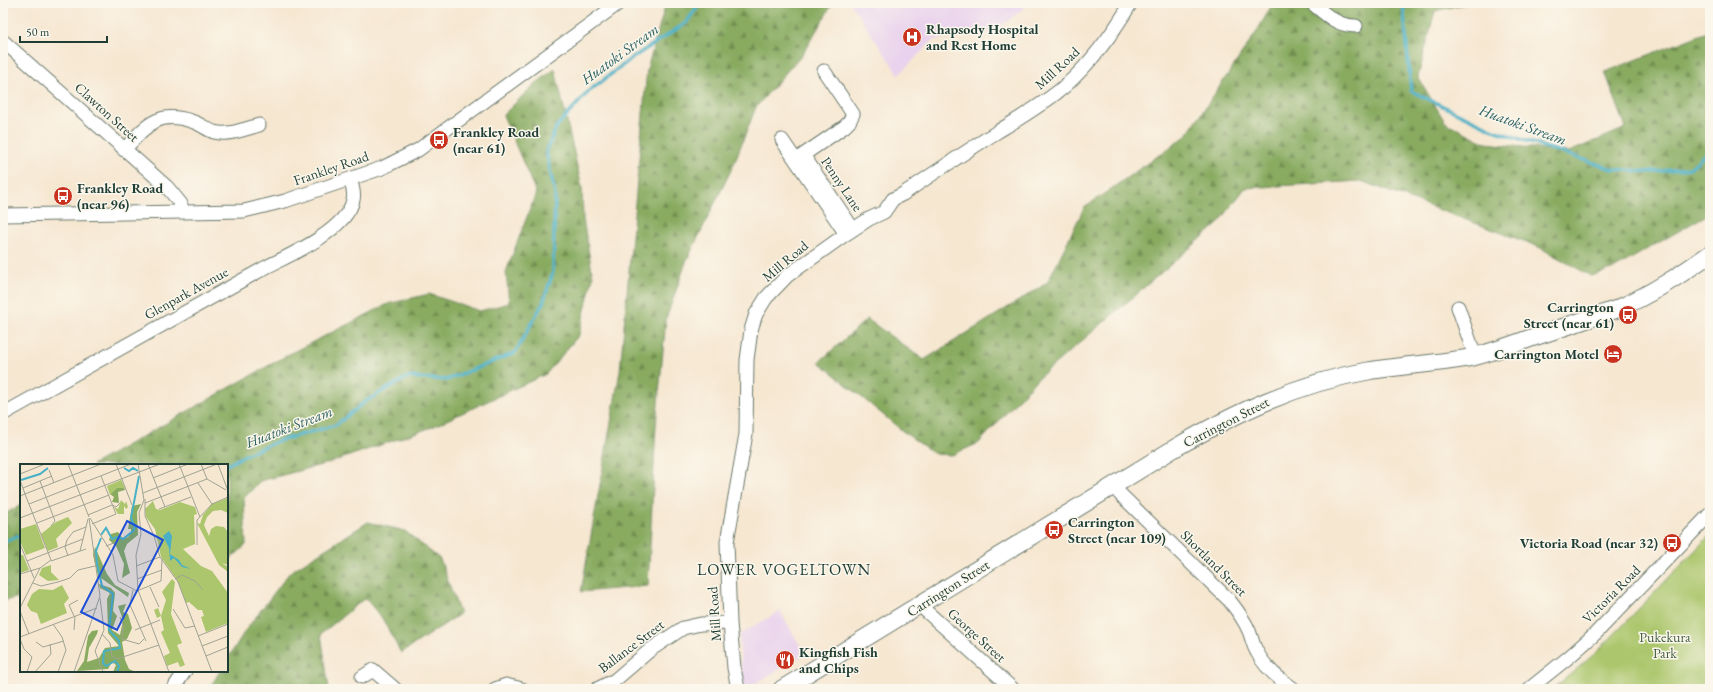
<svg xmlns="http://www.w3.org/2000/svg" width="1713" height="692" font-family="'EB Garamond',serif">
	<defs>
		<pattern id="forest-firs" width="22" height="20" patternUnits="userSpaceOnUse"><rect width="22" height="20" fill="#88ab60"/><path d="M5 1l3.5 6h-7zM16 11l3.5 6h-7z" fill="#6f8c50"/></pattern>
	</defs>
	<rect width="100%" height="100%" fill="#fbf7ec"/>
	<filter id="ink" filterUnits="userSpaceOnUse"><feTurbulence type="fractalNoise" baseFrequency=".025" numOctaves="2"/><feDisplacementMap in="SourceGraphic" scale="8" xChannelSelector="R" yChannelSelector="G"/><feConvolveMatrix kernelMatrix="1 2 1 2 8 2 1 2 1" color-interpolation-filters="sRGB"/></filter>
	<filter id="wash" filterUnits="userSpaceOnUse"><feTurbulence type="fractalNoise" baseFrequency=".012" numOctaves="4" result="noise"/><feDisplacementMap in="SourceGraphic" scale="16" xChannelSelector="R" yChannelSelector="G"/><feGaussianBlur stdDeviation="0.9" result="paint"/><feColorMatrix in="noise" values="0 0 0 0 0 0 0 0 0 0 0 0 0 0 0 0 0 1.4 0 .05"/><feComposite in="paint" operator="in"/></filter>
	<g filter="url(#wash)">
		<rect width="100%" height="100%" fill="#f6e7d1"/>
		<!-- built -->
		<path fill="#e9d2ed" d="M 850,3 L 1030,3 L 997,30 L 933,40 L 899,75 Z
			M 780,611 L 805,654 L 749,687 L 744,684 L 742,679 L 739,635 Z"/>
		<!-- forest -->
		<path fill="url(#forest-firs)" stroke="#54744a" d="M 666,3 L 833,3 L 803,53 L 756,107 L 733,166 L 686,262 L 666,319 L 656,426 L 648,586 L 581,592 L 620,371 L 647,69 Z
			M 1273,3 L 1469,3 L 1435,11 L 1418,77 L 1445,122 L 1486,143 L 1569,152 L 1626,128 L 1605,72 L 1710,31 L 1710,213 L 1615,268 L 1591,276 L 1537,246 L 1361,181 L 1245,188 L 1218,224 L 1035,381 L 979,443 L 952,455 L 935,454 L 905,433 L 819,362 L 867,319 L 924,360 L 1047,283 L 1084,208 L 1186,136 L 1256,33 Z
			M 555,69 L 582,188 L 583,219 L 593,277 L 579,335 L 546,374 L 432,427 L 329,463 L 260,481 L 244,498 L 246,545 L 227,562 L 227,465 L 92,465 L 293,352 L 388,304 L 429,294 L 480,311 L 509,303 L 506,272 L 536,193 L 503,115 L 535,84 Z
			M 21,505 L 21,597 L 3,601 L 3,515 Z
			M 368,522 L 405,531 L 440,559 L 460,614 L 401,653 L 382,618 L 365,598 L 321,634 L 329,689 L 209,689 L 220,671 L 227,671 L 227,660 L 245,631 L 290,572 Z"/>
		<!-- park -->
		<path fill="#abc66c" stroke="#658250" d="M 1710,535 L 1710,689 L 1553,689 L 1598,651 Z"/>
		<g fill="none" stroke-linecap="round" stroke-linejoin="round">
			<!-- stream -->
			<path stroke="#48b0c7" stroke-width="3.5" d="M 1403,3 L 1411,91 L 1496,131 L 1612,169 L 1653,172 L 1690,168 L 1710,150
				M 227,465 L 247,454 L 278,441 L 336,425 L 366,401 L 408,377 L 446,380 L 515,353 L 543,303 L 553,272 L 555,194 L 546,151 L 557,126 L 589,91 L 632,58 L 686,23 L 700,3
				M 3,542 L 21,535"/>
		</g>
	</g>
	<g filter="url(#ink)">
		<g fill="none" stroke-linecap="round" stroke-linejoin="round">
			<defs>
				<path id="minor" d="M 1312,3 C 1325,14 1337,26 1356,26
					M 3,41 L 167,187 L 181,204 L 181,212
					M 824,71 L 853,114 L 849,122 L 844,127 L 803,155 L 853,229
					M 782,140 L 846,234
					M 124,150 C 146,126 157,110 191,121 C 199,123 206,129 214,132 C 228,136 245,129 259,125
					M 3,215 L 244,211 L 285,201 L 382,168 L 418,150 L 619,3
					M 1458,307 L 1475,356
					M 3,414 L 268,266 C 293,254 347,229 353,200 C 355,193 352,185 350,179
					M 1115,485 L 1119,493 L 1229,600 C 1237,610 1244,619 1249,631 C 1252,638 1253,646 1257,652 C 1265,668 1280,680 1294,689
					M 921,604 L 926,611 L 1013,689
					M 362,677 L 373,670 L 395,689
					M 173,689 L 185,671
					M 495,689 L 506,685 L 522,689
					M 597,689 L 615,680 L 650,650 L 683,628 L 701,624 L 730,623
					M 738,689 L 734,668 L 730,623 L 727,542 L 746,434 L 747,360 L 751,330 L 756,314 L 766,298 L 787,276 L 846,234 L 869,219 L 884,212 L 893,199 L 903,194 C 934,173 965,152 997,132 C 1020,118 1044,104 1065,86 C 1091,63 1113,33 1131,3
					M 1529,689 L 1569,657 L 1596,633 L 1710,514"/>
				<path id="major" d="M 782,689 L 1175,448 C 1235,413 1298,383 1368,371 C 1403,365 1438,364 1473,357 C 1492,352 1512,345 1531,338 C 1559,329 1588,319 1617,309 C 1650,295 1680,275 1710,254"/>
			</defs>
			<!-- minor casing -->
			<use href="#minor" stroke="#6a786b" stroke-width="15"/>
			<!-- major casing -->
			<use href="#major" stroke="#6a786b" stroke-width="19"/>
			<!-- minor -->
			<use href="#minor" stroke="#fff" stroke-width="13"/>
			<!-- major -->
			<use href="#major" stroke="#fff" stroke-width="17"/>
		</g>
	</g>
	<!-- icons -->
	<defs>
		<symbol id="hospital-disc" viewBox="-11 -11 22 22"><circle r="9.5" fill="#c8321e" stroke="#fbf7ec"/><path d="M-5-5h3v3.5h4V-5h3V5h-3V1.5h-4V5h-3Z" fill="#fff"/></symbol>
		<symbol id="bus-disc" viewBox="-11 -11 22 22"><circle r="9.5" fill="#c8321e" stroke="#fbf7ec"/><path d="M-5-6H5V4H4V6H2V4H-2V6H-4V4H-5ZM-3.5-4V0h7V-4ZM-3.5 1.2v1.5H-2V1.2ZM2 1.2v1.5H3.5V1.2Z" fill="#fff"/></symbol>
		<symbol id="hotel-disc" viewBox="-11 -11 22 22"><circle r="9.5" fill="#c8321e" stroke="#fbf7ec"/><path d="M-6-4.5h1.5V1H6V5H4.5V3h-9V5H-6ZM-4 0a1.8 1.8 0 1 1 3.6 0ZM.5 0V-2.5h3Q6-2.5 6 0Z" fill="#fff"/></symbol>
		<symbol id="restaurant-disc" viewBox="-11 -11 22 22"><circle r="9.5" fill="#c8321e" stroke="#fbf7ec"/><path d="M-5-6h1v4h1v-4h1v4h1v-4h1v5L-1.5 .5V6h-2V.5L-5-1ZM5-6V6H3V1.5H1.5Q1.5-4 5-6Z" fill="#fff"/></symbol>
	</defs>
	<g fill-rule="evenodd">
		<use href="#hospital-disc" x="901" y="26" width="22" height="22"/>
		<use href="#bus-disc" x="428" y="129" width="22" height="22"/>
		<use href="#bus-disc" x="52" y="185" width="22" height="22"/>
		<use href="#bus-disc" x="1617" y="304" width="22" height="22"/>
		<use href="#hotel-disc" x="1602" y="343" width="22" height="22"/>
		<use href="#bus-disc" x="1043" y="519" width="22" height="22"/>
		<use href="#bus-disc" x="1661" y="532" width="22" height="22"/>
		<use href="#restaurant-disc" x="774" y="649" width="22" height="22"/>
	</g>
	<g text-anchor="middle" stroke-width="3" stroke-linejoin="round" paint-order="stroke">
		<!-- poi labels -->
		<g font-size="14" font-weight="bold" fill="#1f3d34" stroke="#fbf7ec" text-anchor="start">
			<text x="926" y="34">Rhapsody Hospital<tspan x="926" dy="16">and Rest Home</tspan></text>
			<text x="453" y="137">Frankley Road<tspan x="453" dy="16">(near 61)</tspan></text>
			<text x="77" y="193">Frankley Road<tspan x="77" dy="16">(near 96)</tspan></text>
			<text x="1614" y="312" text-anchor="end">Carrington<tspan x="1614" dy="16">Street (near 61)</tspan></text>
			<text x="1599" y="359" text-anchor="end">Carrington Motel</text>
			<text x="1068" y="527">Carrington<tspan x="1068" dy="16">Street (near 109)</tspan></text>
			<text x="1658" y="548" text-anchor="end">Victoria Road (near 32)</text>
			<text x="799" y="657">Kingfish Fish<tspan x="799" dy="16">and Chips</tspan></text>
		</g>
		<!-- street labels -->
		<g font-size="14" fill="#1f3d34" stroke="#fbf7ec">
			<text transform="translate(1057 68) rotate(-43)" y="5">Mill Road</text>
			<text transform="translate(107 112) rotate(42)" y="5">Clawton Street</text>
			<text transform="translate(331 168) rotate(-19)" y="5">Frankley Road</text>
			<text transform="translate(842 184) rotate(56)" y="5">Penny Lane</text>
			<text transform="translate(785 261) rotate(-40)" y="5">Mill Road</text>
			<text transform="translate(186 293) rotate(-29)" y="5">Glenpark Avenue</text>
			<text transform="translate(1226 422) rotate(-27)" y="5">Carrington Street</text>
			<text transform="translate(1214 563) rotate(45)" y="5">Shortland Street</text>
			<text transform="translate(948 588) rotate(-32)" y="5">Carrington Street</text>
			<text transform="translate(1611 594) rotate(-45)" y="5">Victoria Road</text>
			<text transform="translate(714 614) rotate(-94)" y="5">Mill Road</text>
			<text transform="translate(977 635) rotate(42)" y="5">George Street</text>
			<text transform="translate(631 646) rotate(-37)" y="5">Ballance Street</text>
		</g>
		<!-- park labels -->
		<g font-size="14" fill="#425f42" stroke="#fbf7ec">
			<text x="1665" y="642">Pukekura<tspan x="1665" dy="16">Park</tspan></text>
		</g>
		<!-- water labels -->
		<g font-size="15" font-style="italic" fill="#2b6060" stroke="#fbf7ec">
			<text transform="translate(620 54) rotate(-36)" y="5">Huatoki Stream</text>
			<text transform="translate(1523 125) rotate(20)" y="5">Huatoki Stream</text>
			<text transform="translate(289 427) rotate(-21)" y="5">Huatoki Stream</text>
		</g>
		<!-- quarter labels -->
		<g font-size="16" letter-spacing="1" fill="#1f3d34" stroke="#fbf7ec">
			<text x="784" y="575">LOWER VOGELTOWN</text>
		</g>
	</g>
	<!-- overview -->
	<g transform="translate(20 464)">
		<rect width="208" height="208" fill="#f6e7d1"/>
		<path d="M 101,36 L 105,40 L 106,37 L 108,43 L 106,45 L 104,42 L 104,50 L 98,50 L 94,43 L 98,45 ZM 48,53 L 52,59 L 36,75 L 38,83 L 28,87 L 21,70 L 36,58 ZM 31,101 L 31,108 L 39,116 L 28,117 L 19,111 L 22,104 Z" fill="#abc66c"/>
		<path d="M 101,16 L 105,26 L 98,28 L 99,39 L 92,38 L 94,33 L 90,30 ZM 121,40 L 117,48 L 118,71 L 107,80 L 104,87 L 110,109 L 102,114 L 104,100 L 96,82 L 89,76 L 91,70 L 98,68 L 103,75 L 108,73 L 111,69 L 111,65 L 108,65 L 112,42 ZM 75,83 L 87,110 L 95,121 L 109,129 L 108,133 L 78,112 L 73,91 ZM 79,120 L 91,124 L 95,129 L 93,147 L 97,152 L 92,166 L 100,171 L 103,156 L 98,142 L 106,140 L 103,148 L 108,150 L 112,164 L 107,175 L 102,178 L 105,196 L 109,205 L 116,208 L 93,208 L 96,201 L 92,198 L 88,205 L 57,207 L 64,197 L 68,172 L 72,167 L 78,166 L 77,170 L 69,184 L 67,198 L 79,194 L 85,184 L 99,182 L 88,169 L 87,135 L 90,129 L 80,124 Z" fill="#88ab60"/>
		<path d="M 101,16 L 105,24 L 97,24 L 90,31 L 87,22 Z" fill="#abc66c"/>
		<path d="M 208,34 L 208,49 L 201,46 L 193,47 L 187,53 L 184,61 L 189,72 L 191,65 L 196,62 L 204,63 L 208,68 L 208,101 L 202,99 L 208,103 L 208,108 L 199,101 L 177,59 L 180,60 L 183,51 L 192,40 ZM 133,37 L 136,45 L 140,46 L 160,38 L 175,43 L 177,50 L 174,51 L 175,80 L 163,85 L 181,102 L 192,107 L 208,129 L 208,159 L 186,168 L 181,153 L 184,152 L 182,146 L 178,146 L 169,138 L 166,139 L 157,116 L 141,93 L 135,65 L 126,53 L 125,45 ZM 16,60 L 25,84 L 6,91 L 0,77 L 0,65 ZM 0,91 L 3,91 L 9,106 L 0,109 ZM 152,115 L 155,118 L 151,150 L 162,179 L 157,181 L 165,201 L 160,203 L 158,198 L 147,202 L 144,192 L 150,189 L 141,168 L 144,166 L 141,152 L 137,154 L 134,146 L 138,144 L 141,152 L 146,136 L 142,128 ZM 42,121 L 49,134 L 44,140 L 47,149 L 21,160 L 17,149 L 11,147 L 7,141 L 12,130 L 19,125 L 33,126 Z" fill="#abc66c"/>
		<path d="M 149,67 L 152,72 L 150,90 L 159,96 L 162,101 L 171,105 L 162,103 L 154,94 L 150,97 L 149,84 L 143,72 Z" fill="#48b0c7"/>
		<path fill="none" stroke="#48b0c7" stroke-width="2" d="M 104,4 L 109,7 L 113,4 L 118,7M 1,16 L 20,10 L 28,4M 81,71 L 86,64 L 92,75 L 97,73 L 103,75 L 113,67 L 115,63 L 111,54 L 119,12M 81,74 L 76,87 L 77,100 L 82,122 L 93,130 L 89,166 L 99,177 L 100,184 L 84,187 L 83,199 L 86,202 L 95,197 L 99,202 L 97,208"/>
		<path fill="none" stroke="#a0a392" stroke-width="1" d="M 48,0 L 69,53M 96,0 L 112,41M 118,0 L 124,36 L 119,49 L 121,70 L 116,91 L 118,126 L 149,208M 128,0 L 145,43M 159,0 L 180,53M 181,0 L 187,15 L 206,26M 198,0 L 208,27M 29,6 L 34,19M 0,10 L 25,0M 133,14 L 168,0M 0,16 L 5,30 L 81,0M 20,17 L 35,57 L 31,62M 178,19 L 192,40M 3,24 L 32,12M 123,29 L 197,0M 0,32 L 5,30 L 31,96 L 20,104 L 0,144M 125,35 L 125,52 L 134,72 L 140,93 L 158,118 L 192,208M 125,39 L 187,15M 9,40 L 111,0M 139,45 L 171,33M 13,49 L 140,0M 68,51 L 92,41 L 96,43 L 100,39M 0,54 L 13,49M 70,54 L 93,91 L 98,117 L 117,127 L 141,117M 17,59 L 89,31M 72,60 L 96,50 L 81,12M 0,80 L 14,114M 177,81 L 177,56 L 192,40 L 208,33M 86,82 L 99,77M 60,87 L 68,55M 48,92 L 45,83 L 47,76 L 53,68 L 66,63M 7,97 L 63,75M 31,97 L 66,85M 116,102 L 140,93M 0,110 L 20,104M 117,115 L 142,106M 155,115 L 162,111 L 175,117 L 183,126M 141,117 L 142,95M 13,119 L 21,122 L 38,118 L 50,114 L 58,106 L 75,102M 130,123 L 139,143M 113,126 L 110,141 L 126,177M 80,134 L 84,166 L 75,187 L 83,208M 153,145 L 165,164 L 175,162M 0,147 L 9,170M 54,152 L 49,141 L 58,136M 100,153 L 103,161 L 102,175 L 119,180 L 124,175M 33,160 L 42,173 L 46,186 L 38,208M 54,166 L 55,152M 115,166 L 140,156M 82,170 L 90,179 L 92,192 L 97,195 L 139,181M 178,172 L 208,160M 0,173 L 77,144M 0,175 L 4,185 L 12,193 L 7,208M 16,178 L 23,183 L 44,177M 182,182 L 208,172M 186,192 L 208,183M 15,208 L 31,190 L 30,180M 54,208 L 80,132 L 69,54"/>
		<path fill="#1d4ed8" fill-opacity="0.15" stroke="#1d4ed8" stroke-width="2" d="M 107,57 L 143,76 L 97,166 L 61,148 Z"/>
		<rect width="208" height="208" fill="none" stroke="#1f3d34" stroke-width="2"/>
	</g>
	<!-- margin -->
	<rect width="1713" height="692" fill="none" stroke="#fbf7ec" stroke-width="16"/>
	<!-- scale -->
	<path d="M20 36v6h87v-6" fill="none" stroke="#1f3d34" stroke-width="2"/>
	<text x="26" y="36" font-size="12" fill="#1f3d34" stroke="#fbf7ec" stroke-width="3" paint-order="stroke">50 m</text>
</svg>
